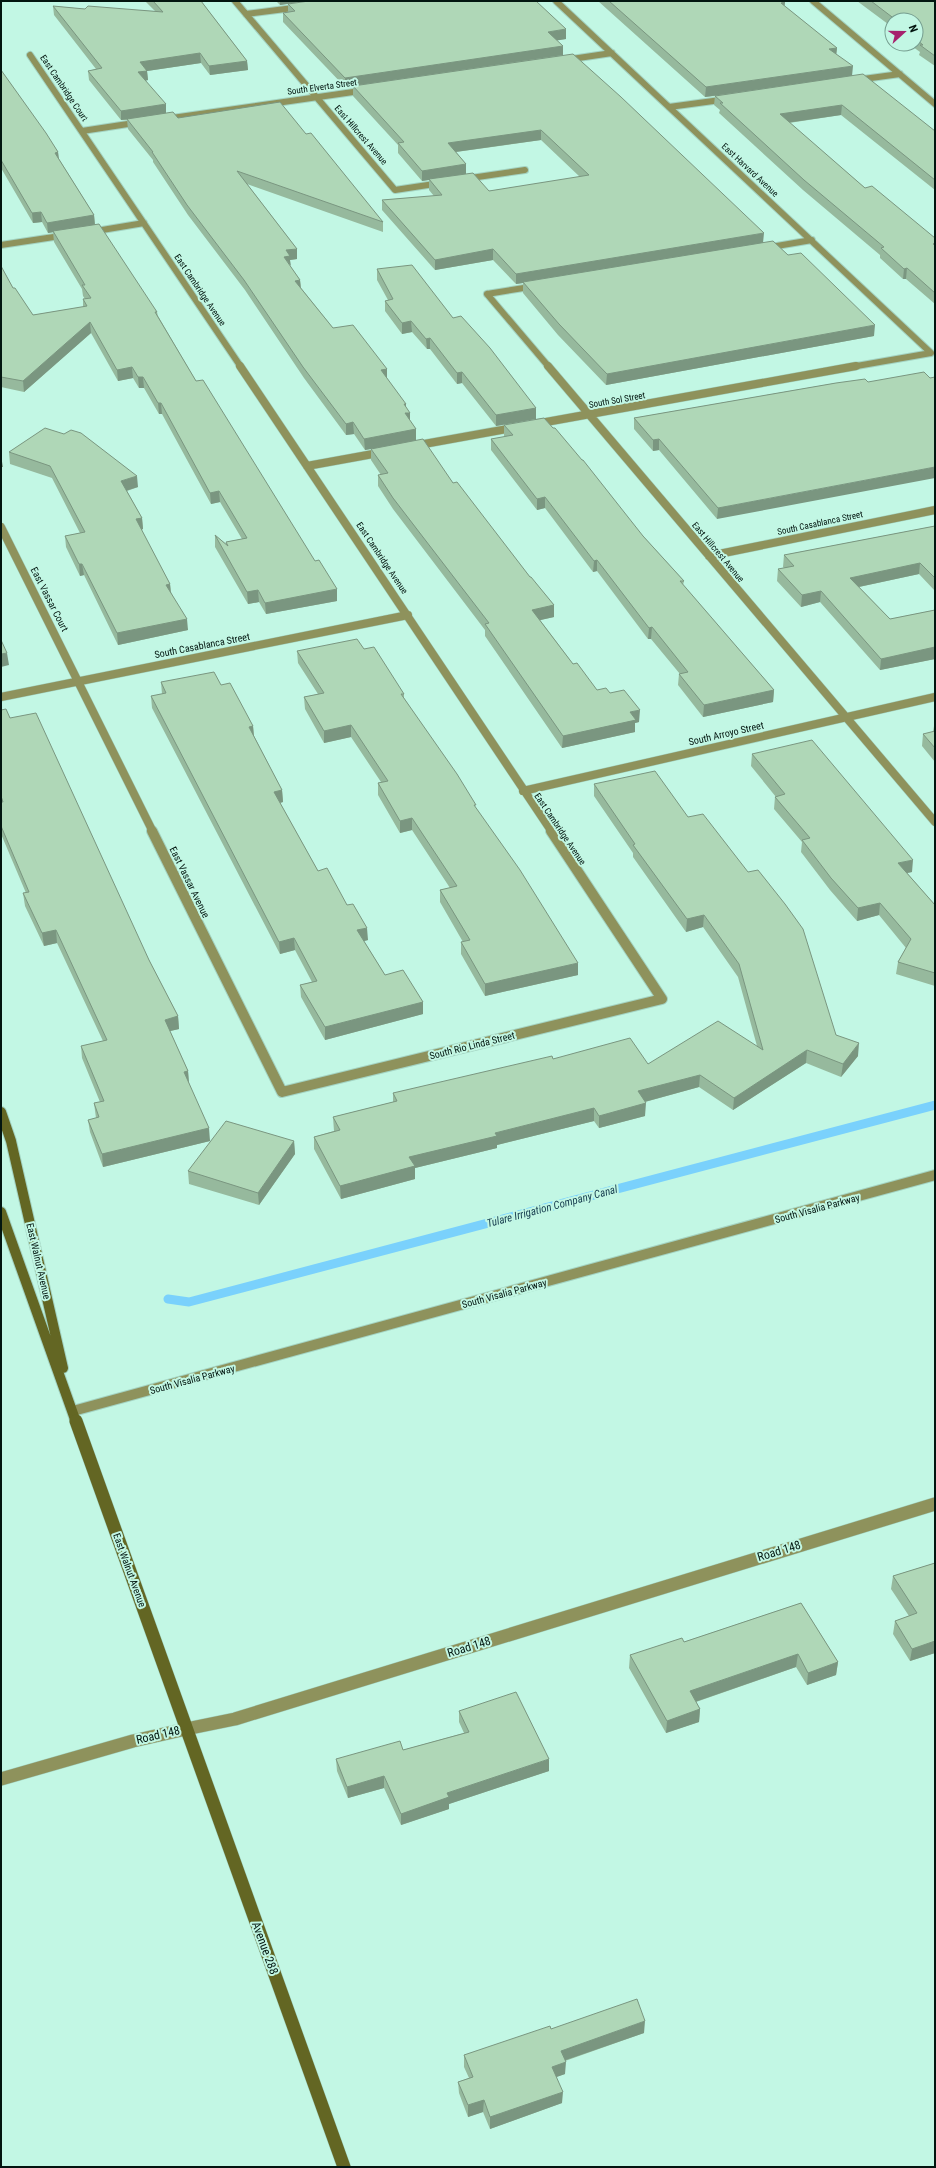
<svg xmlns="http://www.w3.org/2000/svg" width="936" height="2168" font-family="'Roboto Condensed',sans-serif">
	<rect width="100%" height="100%" fill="#c2f7e4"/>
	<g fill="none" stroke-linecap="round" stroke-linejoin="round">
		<!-- stream -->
		<path stroke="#7ad1fc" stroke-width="9" d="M 168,1299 L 189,1302 L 935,1105"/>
		<defs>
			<path id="minor-far3" d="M 235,1 L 395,190 L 441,183
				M 556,1 L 931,353
				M 813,1 L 935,104
				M 246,14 L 301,7
				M 30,55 L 241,367
				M 565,60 L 612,53
				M 856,80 L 900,74
				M 669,107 L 728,99
				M 165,119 L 367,90
				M 82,131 L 141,122
				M 464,179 L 525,170
				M 90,232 L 144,223
				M 1,245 L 67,235
				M 765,248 L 812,240
				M 487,294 L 549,367
				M 487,294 L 536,286
				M 851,367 L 931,353"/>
			<path id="minor-far2" d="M 240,366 L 552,832
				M 548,366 L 935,822
				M 535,424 L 856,366
				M 413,446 L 518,427
				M 307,466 L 384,452
				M 1,527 L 153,832
				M 709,556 L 935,510
				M 1,697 L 408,615
				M 523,791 L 935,697"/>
			<path id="minor-far1" d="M 152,831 L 282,1092 L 662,999 L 551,831
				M 73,1411 L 935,1175"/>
			<path id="minor" d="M 186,1729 L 235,1719 L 935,1504"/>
			<path id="tertiary" d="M 1,1779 L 133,1741 L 186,1729"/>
			<path id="secondary-far1" d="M 1,1112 L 11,1141 L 63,1368
				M 1,1212 L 76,1422"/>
			<path id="secondary" d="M 76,1421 L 344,2167"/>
		</defs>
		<!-- minor-far3 casing -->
		<use href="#minor-far3" stroke="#a3d3c2" stroke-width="8"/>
		<!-- minor-far2 casing -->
		<use href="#minor-far2" stroke="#a3d3c2" stroke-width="9"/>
		<!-- minor-far1 casing -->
		<use href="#minor-far1" stroke="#a3d3c2" stroke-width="12"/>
		<!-- minor casing -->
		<use href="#minor" stroke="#a3d3c2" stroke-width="14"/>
		<!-- tertiary casing -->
		<use href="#tertiary" stroke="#a3d3c2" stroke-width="14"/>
		<!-- secondary-far1 casing -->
		<use href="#secondary-far1" stroke="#a3d3c2" stroke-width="12"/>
		<!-- secondary casing -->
		<use href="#secondary" stroke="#a3d3c2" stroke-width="14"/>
		<!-- minor-far3 -->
		<use href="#minor-far3" stroke="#8e925c" stroke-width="6"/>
		<!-- minor-far2 -->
		<use href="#minor-far2" stroke="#8e925c" stroke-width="8"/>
		<!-- minor-far1 -->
		<use href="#minor-far1" stroke="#8e925c" stroke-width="10"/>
		<!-- minor -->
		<use href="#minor" stroke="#8e925c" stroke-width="13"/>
		<!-- tertiary -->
		<use href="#tertiary" stroke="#8e925c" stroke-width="13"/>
		<!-- secondary-far1 -->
		<use href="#secondary-far1" stroke="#636623" stroke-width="10"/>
		<!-- secondary -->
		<use href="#secondary" stroke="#636623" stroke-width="13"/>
	</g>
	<!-- wall -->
	<path fill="#96b99d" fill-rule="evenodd" d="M 145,1 L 201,1 L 247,61 L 248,70 L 210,75 L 201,63 L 147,71 L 148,80 L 145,81 L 166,113 L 178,118 L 306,134 L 383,222 L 383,232 L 247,184 L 297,249 L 297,259 L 290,260 L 290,266 L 300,280 L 301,288 L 333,328 L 387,369 L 387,378 L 406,407 L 410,421 L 416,429 L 416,441 L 453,483 L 530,577 L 554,605 L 554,617 L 540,620 L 573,664 L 597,690 L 610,693 L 639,722 L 635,723 L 635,732 L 562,748 L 485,636 L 485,630 L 393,509 L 378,486 L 378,475 L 381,475 L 371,460 L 371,449 L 365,450 L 354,434 L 346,435 L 304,378 L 245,290 L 188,215 L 153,162 L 153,160 L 128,129 L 127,120 L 121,120 L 89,80 L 88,71 L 96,69 L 54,15 L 53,6 L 85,9 L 155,11 Z
		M 276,1 L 308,1 L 280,5 Z
		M 598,1 L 783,1 L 785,2 L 784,6 L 837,48 L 836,54 L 852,76 L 935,131 L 935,190 L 841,115 L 789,123 L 865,188 L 935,238 L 935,304 L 906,279 L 903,279 L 880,258 L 880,255 L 803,190 L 719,113 L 720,110 L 714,105 L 715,96 L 705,97 Z
		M 857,1 L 935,1 L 935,66 L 919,55 L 920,52 L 909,44 L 916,44 L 916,20 L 892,20 L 892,27 Z
		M 288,4 L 566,39 L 557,40 L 563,55 L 763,243 L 874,336 L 606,385 L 558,335 L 523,293 L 523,283 L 516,284 L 493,260 L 435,270 L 382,210 L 382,200 L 434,196 L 429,190 L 429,180 L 422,181 L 398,153 L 398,145 L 353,96 L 353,86 L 345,87 L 283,22 L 283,13 L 288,12 ZM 541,140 L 580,177 L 489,191 L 466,174 L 466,164 L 456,152 Z
		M 1,70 L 58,152 L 59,159 L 94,215 L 95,225 L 157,312 L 158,316 L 196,381 L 337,601 L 266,614 L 259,602 L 248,604 L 215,547 L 215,535 L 226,544 L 226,542 L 242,539 L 220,502 L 211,504 L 162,414 L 159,414 L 144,388 L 139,388 L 133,378 L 118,381 L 91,333 L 24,392 L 1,387 L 1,266 L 13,288 L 33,315 L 83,307 L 83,299 L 85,299 L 83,296 L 82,289 L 54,242 L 53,232 L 48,233 L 42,222 L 33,223 L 1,168 Z
		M 377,269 L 453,318 L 536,408 L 536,419 L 496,426 L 462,383 L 457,384 L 430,349 L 427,349 L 412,332 L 402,334 L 385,311 L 385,301 L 388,300 L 377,280 Z
		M 836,383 L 717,519 L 659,450 L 653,451 L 634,429 L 634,418 Z
		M 504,425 L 643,536 L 684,581 L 683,585 L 774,690 L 773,702 L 703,717 L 678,685 L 679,674 L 680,674 L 651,639 L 648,639 L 597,571 L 593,572 L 545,508 L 537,510 L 491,450 L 491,439 L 505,437 L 504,436 Z
		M 9,452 L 138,487 L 127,491 L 142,518 L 143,529 L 141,530 L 170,584 L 171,592 L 188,630 L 118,645 L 84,575 L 80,576 L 66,547 L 65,536 L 80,533 L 52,478 L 10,464 Z
		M 935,526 L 935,591 L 919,574 L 859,587 L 890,619 L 935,610 L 935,659 L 880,670 L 820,602 L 801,607 L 777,581 L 778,569 L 784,568 L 783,567 L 784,555 Z
		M 364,649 L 404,694 L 404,698 L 476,808 L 578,975 L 485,996 L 461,954 L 461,942 L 463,942 L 440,902 L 440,890 L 450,888 L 412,830 L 400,833 L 378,795 L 378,783 L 381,782 L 351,737 L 324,743 L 305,709 L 304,697 L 318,694 L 298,663 L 297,651 Z
		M 161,682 L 221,685 L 253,726 L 254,736 L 282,790 L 283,802 L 280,803 L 318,871 L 347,905 L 368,940 L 364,941 L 385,975 L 423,1002 L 423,1014 L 325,1040 L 301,997 L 300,985 L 312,982 L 295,950 L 280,954 L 152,708 L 151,696 L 162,694 Z
		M 1,710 L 10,718 L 149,960 L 178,1016 L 179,1029 L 170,1031 L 188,1071 L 189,1083 L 210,1141 L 103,1167 L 90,1132 L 88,1120 L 96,1118 L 94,1103 L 100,1102 L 82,1058 L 81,1046 L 103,1041 L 57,943 L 44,946 L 25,906 L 23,893 L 26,893 L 1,834 Z
		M 935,720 L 935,762 L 922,746 L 923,734 L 933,732 Z
		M 752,754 L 912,872 L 907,873 L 935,905 L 935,986 L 896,974 L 898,962 L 906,948 L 879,915 L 857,921 L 830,890 L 801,852 L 802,842 L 774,809 L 775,797 L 776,797 L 751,766 Z
		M 594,784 L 836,1035 L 858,1056 L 841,1077 L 806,1063 L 733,1110 L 699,1087 L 645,1102 L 645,1116 L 599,1128 L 594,1121 L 497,1145 L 497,1148 L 415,1168 L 415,1179 L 341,1199 L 314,1149 L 314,1137 L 334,1131 L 333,1117 L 393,1102 L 393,1093 L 553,1059 L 648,1064 L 757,1046 L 738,977 L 703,927 L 686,932 L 633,857 L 633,853 L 594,796 Z
		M 294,1141 L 295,1154 L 259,1205 L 189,1184 L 188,1171 Z
		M 935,1563 L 935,1653 L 910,1661 L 893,1634 L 895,1621 L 909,1616 L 891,1589 L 893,1576 Z
		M 801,1603 L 838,1662 L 836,1675 L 807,1685 L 796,1667 L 696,1702 L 700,1709 L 699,1722 L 666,1733 L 629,1668 L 630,1655 L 684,1642 Z
		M 459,1711 L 549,1771 L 449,1804 L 449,1809 L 401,1825 L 384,1788 L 348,1798 L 337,1771 L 336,1759 L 403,1750 L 464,1733 L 459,1722 Z
		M 551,2029 L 644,2033 L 565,2061 L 565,2074 L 556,2077 L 562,2103 L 490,2129 L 483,2112 L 468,2117 L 459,2093 L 458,2082 L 469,2078 L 464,2067 L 464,2055 Z"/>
	<!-- shaded-wall -->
	<path fill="#7a9680" d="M 280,1 L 308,1 L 280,5 Z
		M 785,2 L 784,12 L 781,3 Z
		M 566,29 L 566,39 L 548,42 L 548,32 Z
		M 563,46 L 563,55 L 345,87 L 345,78 Z
		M 837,48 L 836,57 L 829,49 Z
		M 200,53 L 201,63 L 147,71 L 148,80 L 139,82 L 138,72 L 140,62 Z
		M 247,61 L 248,70 L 210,75 L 209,66 Z
		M 853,66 L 852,76 L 705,97 L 706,87 Z
		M 166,104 L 166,114 L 121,120 L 121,111 Z
		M 842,105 L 841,115 L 779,124 L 780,114 Z
		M 541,130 L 541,140 L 448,153 L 448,143 Z
		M 58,152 L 59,162 L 55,153 Z
		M 466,164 L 466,174 L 422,181 L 422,171 Z
		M 41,212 L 42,222 L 33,223 L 32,213 Z
		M 94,215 L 95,226 L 48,233 L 47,223 Z
		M 764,233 L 763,243 L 523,282 L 523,283 L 516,284 L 516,274 Z
		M 297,249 L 297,259 L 290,260 L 291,266 L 284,257 L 286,250 Z
		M 493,249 L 493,260 L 435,270 L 435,260 Z
		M 907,268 L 906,279 L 903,279 L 904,269 Z
		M 300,280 L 301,290 L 295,281 Z
		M 411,321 L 412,332 L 402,334 L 402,323 Z
		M 90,322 L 91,333 L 24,392 L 23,381 Z
		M 875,325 L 874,336 L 606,385 L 607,374 Z
		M 430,338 L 430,349 L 427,349 L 426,339 Z
		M 132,367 L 133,378 L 118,381 L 117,370 Z
		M 387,369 L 387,380 L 381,370 Z
		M 462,372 L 462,383 L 457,384 L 457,373 Z
		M 138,377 L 143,377 L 144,388 L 139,388 Z
		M 158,403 L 161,403 L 162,414 L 159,414 Z
		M 404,404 L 406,404 L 406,413 L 410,413 L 410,424 L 405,425 Z
		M 536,408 L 536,419 L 496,426 L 496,415 Z
		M 353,422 L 354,434 L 346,435 L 346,424 Z
		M 416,429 L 416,441 L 365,450 L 364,439 Z
		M 659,439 L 659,450 L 653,451 L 653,440 Z
		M 1,456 L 3,467 L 1,467 Z
		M 935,467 L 935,478 L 717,519 L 718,508 Z
		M 137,476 L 138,487 L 122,492 L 121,481 Z
		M 219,491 L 220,502 L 211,504 L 210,493 Z
		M 545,497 L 545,508 L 537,510 L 537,499 Z
		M 142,518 L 143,529 L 137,531 L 136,519 Z
		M 597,560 L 597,571 L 593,572 L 594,561 Z
		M 920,563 L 919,574 L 849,589 L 850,578 Z
		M 79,564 L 82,564 L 84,575 L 80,576 Z
		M 170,584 L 171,595 L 166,585 Z
		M 337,589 L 337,601 L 266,614 L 265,603 Z
		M 258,590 L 259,602 L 248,604 L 247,592 Z
		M 821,591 L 820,602 L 801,607 L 802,595 Z
		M 554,605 L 554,617 L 532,622 L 532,610 Z
		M 187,619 L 188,630 L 118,645 L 117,633 Z
		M 652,627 L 651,639 L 648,639 L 649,628 Z
		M 935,647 L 935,659 L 880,670 L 881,659 Z
		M 7,653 L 9,665 L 1,667 L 1,654 Z
		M 774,690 L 773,702 L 703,717 L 704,705 Z
		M 640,710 L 639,722 L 635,723 L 635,732 L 562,748 L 563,736 L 630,712 Z
		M 351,725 L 351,737 L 324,743 L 324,731 Z
		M 253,726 L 254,738 L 249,727 Z
		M 282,790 L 283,802 L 275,804 L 274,792 Z
		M 412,818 L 412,830 L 400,833 L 400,821 Z
		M 913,860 L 912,872 L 897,875 L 898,863 Z
		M 880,903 L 879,915 L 857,921 L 858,908 Z
		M 704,915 L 703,927 L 686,932 L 687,919 Z
		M 367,928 L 368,940 L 357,943 L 357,930 Z
		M 56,930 L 57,943 L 44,946 L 42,933 Z
		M 294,938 L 295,950 L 280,954 L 279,942 Z
		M 578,963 L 578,975 L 485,996 L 485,984 Z
		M 423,1002 L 423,1014 L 325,1040 L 325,1027 Z
		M 178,1016 L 179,1029 L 166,1032 L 165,1020 Z
		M 859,1043 L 858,1056 L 841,1077 L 843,1064 Z
		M 807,1050 L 806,1063 L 733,1110 L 734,1098 Z
		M 188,1071 L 189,1084 L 184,1072 Z
		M 700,1075 L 699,1087 L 637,1104 L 638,1091 Z
		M 646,1103 L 645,1116 L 599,1128 L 599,1116 Z
		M 594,1108 L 594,1121 L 497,1145 L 497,1148 L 415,1168 L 415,1179 L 341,1199 L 340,1186 L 409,1157 L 495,1133 Z
		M 209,1128 L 210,1141 L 103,1167 L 102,1154 Z
		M 294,1141 L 295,1154 L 259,1205 L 258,1193 Z
		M 935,1641 L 935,1653 L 910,1661 L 912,1649 Z
		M 798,1654 L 796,1667 L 689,1704 L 690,1691 Z
		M 838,1662 L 836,1675 L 807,1685 L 808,1673 Z
		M 700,1709 L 699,1722 L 666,1733 L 667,1721 Z
		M 549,1759 L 549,1771 L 449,1804 L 449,1809 L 401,1825 L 401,1814 L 447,1793 Z
		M 384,1776 L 384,1788 L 348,1798 L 347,1787 Z
		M 645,2021 L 644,2033 L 560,2062 L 561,2051 Z
		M 566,2062 L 565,2074 L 551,2079 L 552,2067 Z
		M 563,2092 L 562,2103 L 490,2129 L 490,2117 Z
		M 484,2100 L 483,2112 L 468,2117 L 468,2105 Z"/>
	<!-- building -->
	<path fill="#afd7b7" stroke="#7a9680" d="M 153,1 L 201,1 L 247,61 L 209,66 L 200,53 L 140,62 L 147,71 L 138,72 L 166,104 L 121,111 L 88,71 L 102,68 L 53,6 L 85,9 L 88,6 L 163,12 Z
		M 309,1 L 536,1 L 566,29 L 548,32 L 563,46 L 345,78 L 283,13 L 295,11 L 288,4 Z
		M 609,1 L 783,1 L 785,2 L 781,3 L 837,48 L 829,49 L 853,66 L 706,87 Z
		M 871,1 L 935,1 L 935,56 L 920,45 L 923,45 L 916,39 L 916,20 L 896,20 Z
		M 573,54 L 621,97 L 764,233 L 516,274 L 493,249 L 435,260 L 382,200 L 442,195 L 429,179 L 473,173 L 489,191 L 589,175 L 541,130 L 448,143 L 466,164 L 422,171 L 398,143 L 404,142 L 353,86 Z
		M 1,70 L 46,133 L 58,152 L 55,153 L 94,215 L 47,223 L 41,212 L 32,213 L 1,160 Z
		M 863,74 L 935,131 L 935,180 L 842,105 L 780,114 L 865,188 L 872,186 L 935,238 L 935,243 L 933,244 L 935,245 L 935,293 L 907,268 L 904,269 L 881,248 L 884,247 L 804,180 L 720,103 L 723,103 L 715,96 Z
		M 280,102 L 306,134 L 311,133 L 383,222 L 237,171 L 297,249 L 286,250 L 290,256 L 284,257 L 300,280 L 295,281 L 333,328 L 353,325 L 387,369 L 381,370 L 406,404 L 404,404 L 410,413 L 405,413 L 416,429 L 364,439 L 353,422 L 346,424 L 303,367 L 244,280 L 187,205 L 152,152 L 153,152 L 127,119 L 173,112 L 178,118 Z
		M 99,224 L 157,312 L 155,312 L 196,381 L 203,380 L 315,561 L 319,560 L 337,589 L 265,603 L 258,590 L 247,592 L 215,535 L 228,546 L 226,542 L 247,538 L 219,491 L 210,493 L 161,403 L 158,403 L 143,377 L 138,377 L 132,367 L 117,370 L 90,322 L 23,381 L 1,377 L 1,266 L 13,288 L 15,288 L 33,315 L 87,306 L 83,299 L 91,298 L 82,285 L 85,285 L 53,231 Z
		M 773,241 L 788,255 L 801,253 L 875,325 L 607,374 L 559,324 L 523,282 Z
		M 412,265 L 453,318 L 461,316 L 490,348 L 536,408 L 496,415 L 462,372 L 457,373 L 430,338 L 426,339 L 411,321 L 402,323 L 385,301 L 393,299 L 377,269 Z
		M 924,372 L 930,378 L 935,377 L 935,467 L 718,508 L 659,439 L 653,440 L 634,418 L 836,383 L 865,379 L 868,382 Z
		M 544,418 L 553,428 L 555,428 L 582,460 L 583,460 L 643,536 L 684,581 L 680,581 L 774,690 L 704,705 L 679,674 L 688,672 L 652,627 L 649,628 L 597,560 L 594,561 L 545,497 L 537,499 L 491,439 L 513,435 L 504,425 Z
		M 45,428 L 64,434 L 71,430 L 81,433 L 137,476 L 121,481 L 142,518 L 136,519 L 170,584 L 166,585 L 187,619 L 117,633 L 82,564 L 79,564 L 65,536 L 85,532 L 50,466 L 9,452 Z
		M 423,439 L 453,483 L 457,482 L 530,577 L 531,577 L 554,605 L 532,610 L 573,664 L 577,663 L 597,690 L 606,688 L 610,693 L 624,690 L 640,710 L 630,712 L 636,720 L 563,736 L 485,624 L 489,623 L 393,498 L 378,475 L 388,473 L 371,449 Z
		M 935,526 L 935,578 L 920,563 L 850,578 L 890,619 L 935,610 L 935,647 L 881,659 L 821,591 L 802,595 L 778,569 L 794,566 L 784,555 Z
		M 357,639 L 364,649 L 374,647 L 404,694 L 401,694 L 457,774 L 476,805 L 474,805 L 520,870 L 578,963 L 485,984 L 461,942 L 470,940 L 440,890 L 457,886 L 412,818 L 400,821 L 378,783 L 388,781 L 351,725 L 324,731 L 304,697 L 324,693 L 297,651 Z
		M 1,640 L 7,653 L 1,654 Z
		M 214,672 L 221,685 L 230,683 L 253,726 L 249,727 L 282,790 L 274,792 L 318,871 L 327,868 L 347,905 L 353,904 L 367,928 L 357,930 L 385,975 L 403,970 L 423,1002 L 325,1027 L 300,985 L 317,981 L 294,938 L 279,942 L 151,696 L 166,693 L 161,682 Z
		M 6,709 L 10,718 L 36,713 L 149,960 L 178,1016 L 165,1020 L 188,1071 L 184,1072 L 209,1128 L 102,1154 L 88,1120 L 99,1117 L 94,1103 L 104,1101 L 81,1046 L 107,1040 L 56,930 L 42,933 L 23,893 L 29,892 L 1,826 L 1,802 L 3,802 L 1,796 L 1,710 Z
		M 935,731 L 935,748 L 923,734 Z
		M 812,740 L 913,860 L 898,863 L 935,905 L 935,973 L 898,962 L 911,939 L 880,903 L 858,908 L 831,878 L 802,840 L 810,838 L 775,797 L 785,794 L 752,754 Z
		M 655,771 L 688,817 L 703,814 L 748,872 L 758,870 L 785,904 L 803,929 L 836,1035 L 859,1043 L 843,1064 L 807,1050 L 734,1098 L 700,1075 L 638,1091 L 646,1103 L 599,1116 L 594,1108 L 495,1133 L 497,1136 L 409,1157 L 415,1166 L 340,1186 L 314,1137 L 340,1130 L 333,1117 L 397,1101 L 393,1093 L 552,1056 L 553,1059 L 630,1038 L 648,1064 L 718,1021 L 763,1050 L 739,964 L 704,915 L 687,919 L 633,845 L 635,844 L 594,784 Z
		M 226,1121 L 294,1141 L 258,1193 L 188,1171 Z
		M 935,1563 L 935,1641 L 912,1649 L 895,1621 L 917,1613 L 893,1576 Z
		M 801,1603 L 838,1662 L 808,1673 L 798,1654 L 690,1691 L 700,1709 L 667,1721 L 630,1655 L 682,1638 L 684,1642 Z
		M 516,1692 L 549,1759 L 447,1793 L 449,1797 L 401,1814 L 384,1776 L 347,1787 L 336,1759 L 400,1741 L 403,1750 L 469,1732 L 459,1711 Z
		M 637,1999 L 645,2021 L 561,2051 L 566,2062 L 552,2067 L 563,2092 L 490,2117 L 484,2100 L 468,2105 L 458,2082 L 473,2077 L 464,2055 L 550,2026 L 551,2029 Z"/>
	<g text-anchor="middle" stroke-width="4" stroke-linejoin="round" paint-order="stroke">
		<!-- far-street labels -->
		<g font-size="9" fill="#02150f" stroke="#c2f7e4">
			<text transform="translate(322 87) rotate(-8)" y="3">South Elverta Street</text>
			<text transform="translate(64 88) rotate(56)" y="3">East Cambridge Court</text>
			<text transform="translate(361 135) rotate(49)" y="3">East Hillcrest Avenue</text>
			<text transform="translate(750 170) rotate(43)" y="3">East Harvard Avenue</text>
			<text transform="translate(200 290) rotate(56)" y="3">East Cambridge Avenue</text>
			<text transform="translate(617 400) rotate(-10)" y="3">South Sol Street</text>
			<text transform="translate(820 523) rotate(-12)" y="3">South Casablanca Street</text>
			<text transform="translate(718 552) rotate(50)" y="3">East Hillcrest Avenue</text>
			<text transform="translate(382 558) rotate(56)" y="3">East Cambridge Avenue</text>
			<text transform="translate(560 829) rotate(56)" y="3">East Cambridge Avenue</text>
		</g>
		<!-- street labels -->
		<g font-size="10" fill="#02150f" stroke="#c2f7e4">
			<text transform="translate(50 599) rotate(63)" y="4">East Vassar Court</text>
			<text transform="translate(202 645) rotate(-11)" y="4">South Casablanca Street</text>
			<text transform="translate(726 733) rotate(-13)" y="4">South Arroyo Street</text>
			<text transform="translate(190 882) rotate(64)" y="4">East Vassar Avenue</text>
			<text transform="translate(472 1045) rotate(-14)" y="4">South Rio Linda Street</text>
			<text transform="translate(817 1208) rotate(-15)" y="4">South Visalia Parkway</text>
			<text transform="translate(39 1261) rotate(77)" y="4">East Walnut Avenue</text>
			<text transform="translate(504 1293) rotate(-15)" y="4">South Visalia Parkway</text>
			<text transform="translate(192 1379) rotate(-15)" y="4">South Visalia Parkway</text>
			<text transform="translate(130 1570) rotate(70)" y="4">East Walnut Avenue</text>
		</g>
		<!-- water labels -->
		<g font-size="11" font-style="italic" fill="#153b4d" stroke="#c2f7e4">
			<text transform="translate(552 1206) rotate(-15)" y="4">Tulare Irrigation Company Canal</text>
		</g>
		<!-- near-street labels -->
		<g font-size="12" fill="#02150f" stroke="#c2f7e4">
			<text transform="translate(779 1551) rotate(-17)" y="4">Road 148</text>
			<text transform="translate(469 1647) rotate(-17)" y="4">Road 148</text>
			<text transform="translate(158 1735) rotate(-13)" y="4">Road 148</text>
			<text transform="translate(265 1948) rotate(70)" y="4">Avenue 288</text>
		</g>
	</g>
	<!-- border -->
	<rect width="936" height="2168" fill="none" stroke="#02150f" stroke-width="4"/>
	<!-- north arrow -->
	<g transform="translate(904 32) rotate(69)"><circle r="19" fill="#c2f7e4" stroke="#759d8f"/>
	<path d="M0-3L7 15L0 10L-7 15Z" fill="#a6226d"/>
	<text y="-6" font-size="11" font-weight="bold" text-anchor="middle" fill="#02150f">N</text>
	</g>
</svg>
